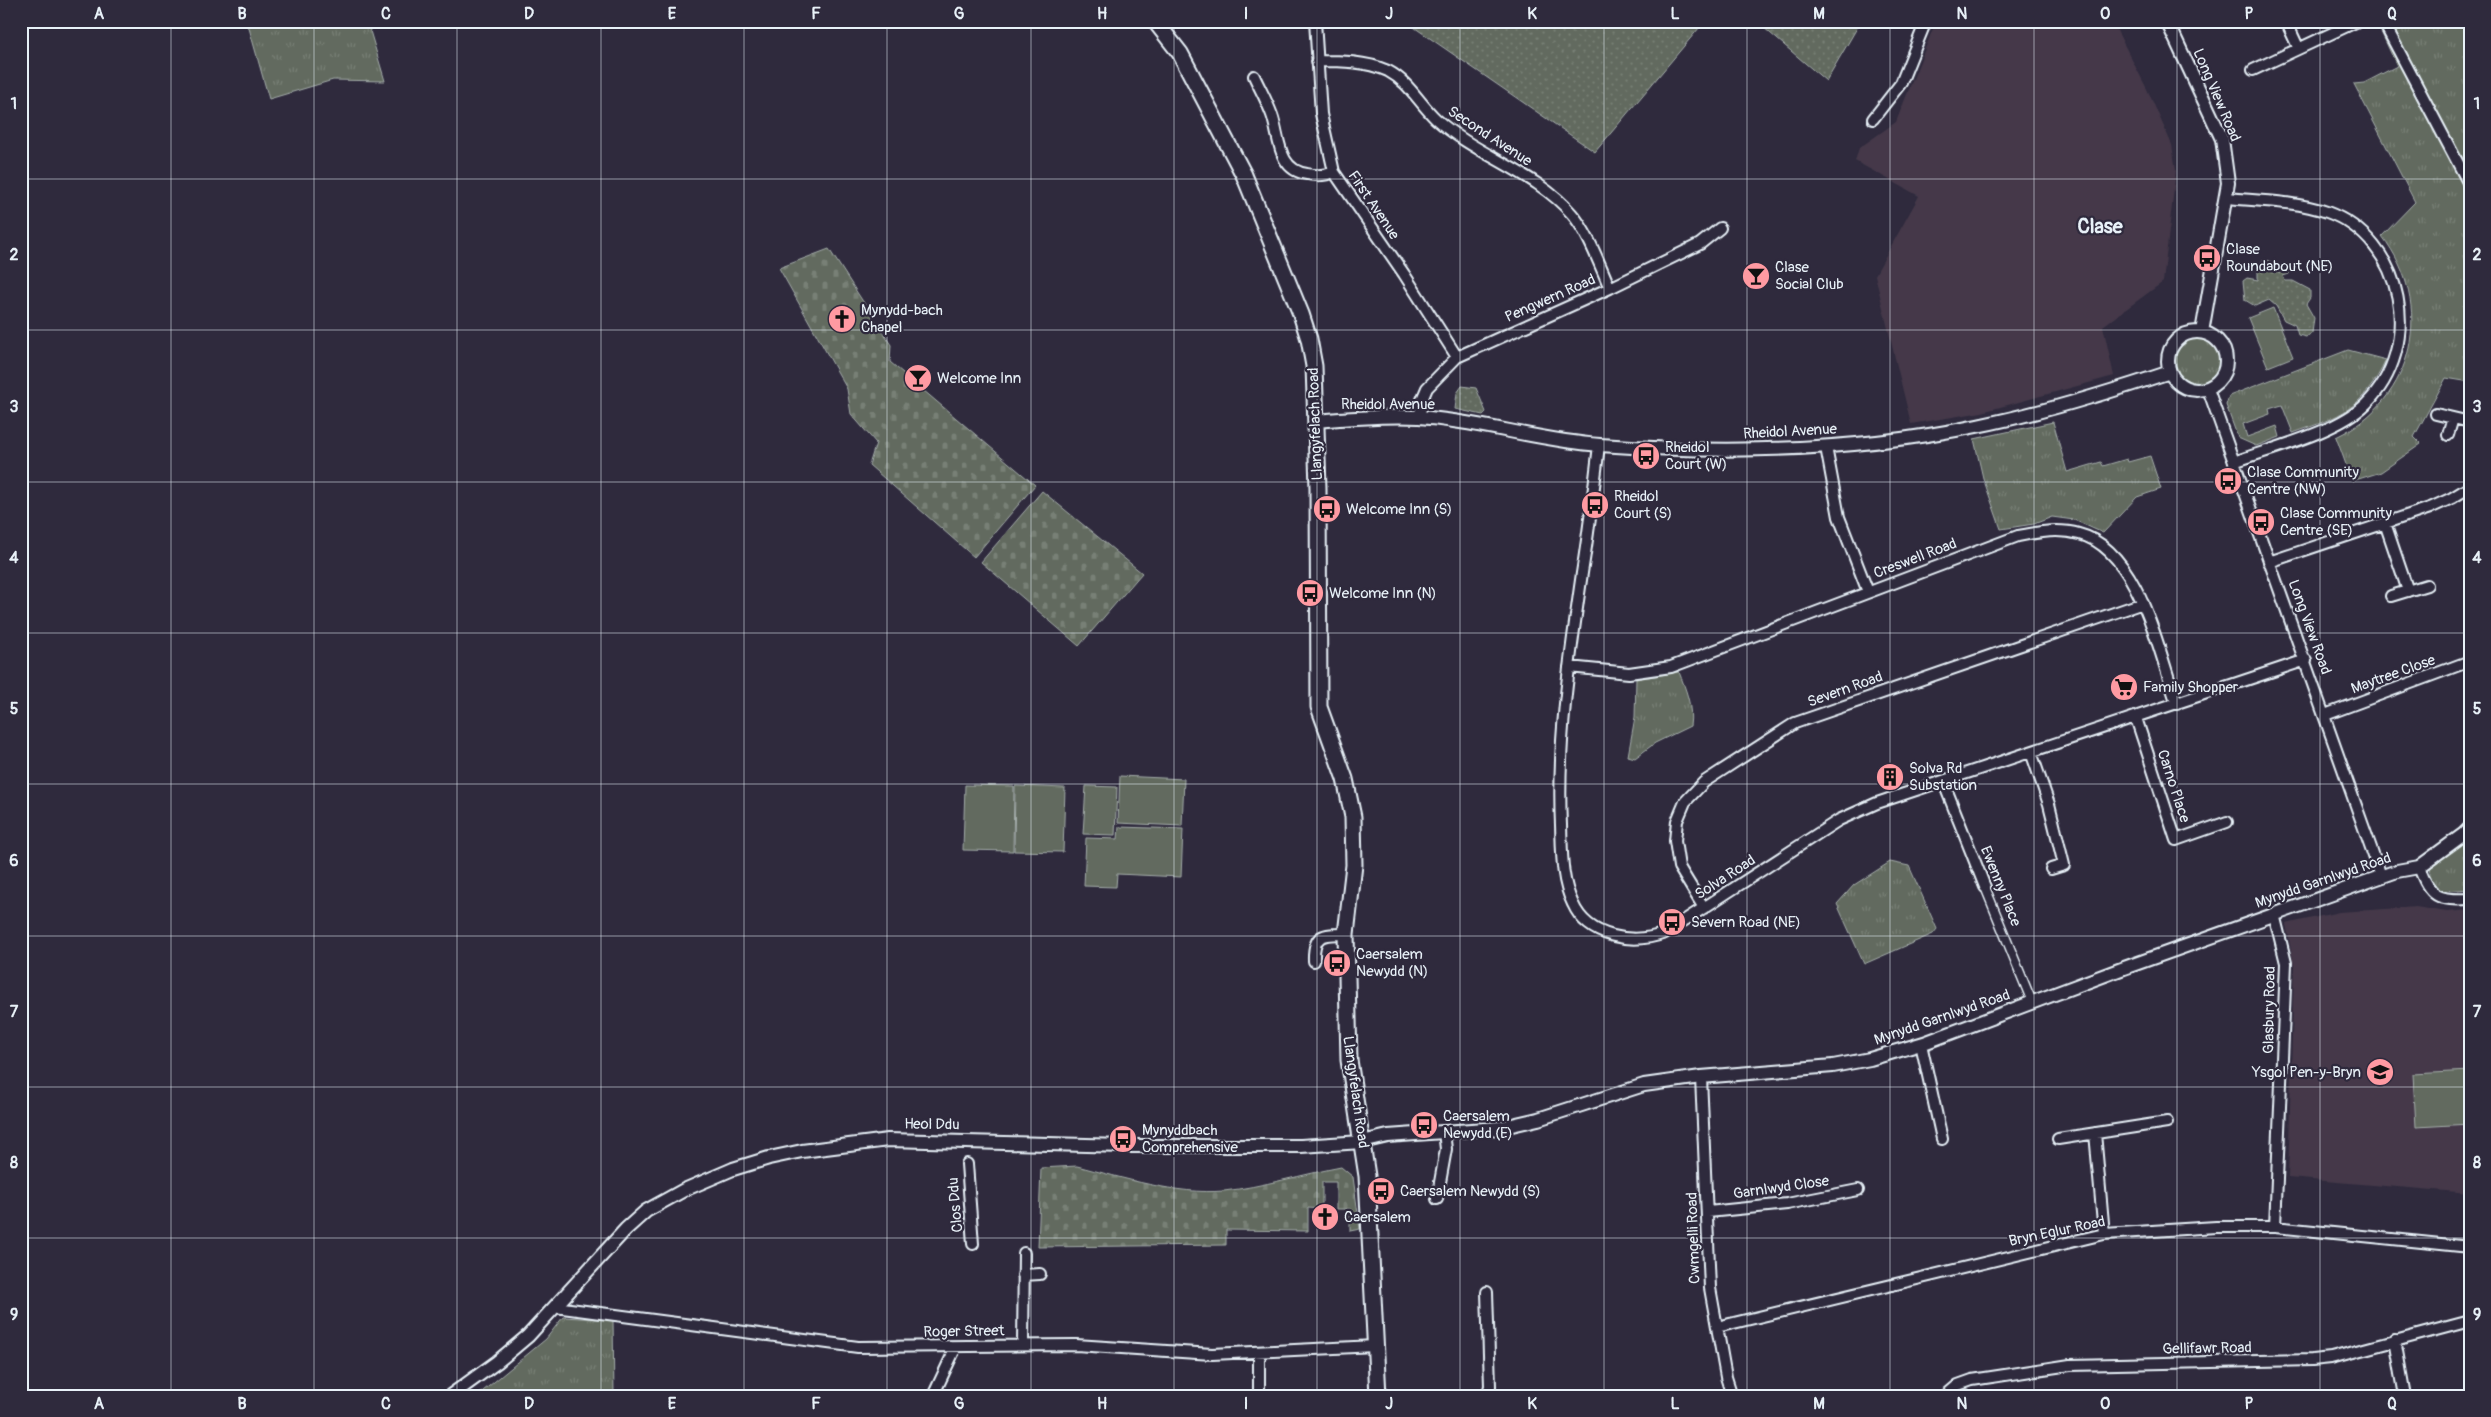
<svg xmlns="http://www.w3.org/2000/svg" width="2491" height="1417" font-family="Pangolin,sans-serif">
	<defs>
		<pattern id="grass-tufts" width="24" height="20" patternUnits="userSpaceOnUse" patternTransform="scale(1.25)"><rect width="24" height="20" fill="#626a5e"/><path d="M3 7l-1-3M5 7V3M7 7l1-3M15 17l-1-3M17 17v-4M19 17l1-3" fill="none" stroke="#788076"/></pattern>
		<pattern id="cemetery-stones" width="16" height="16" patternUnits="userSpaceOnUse" patternTransform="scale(1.25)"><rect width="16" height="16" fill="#626a5e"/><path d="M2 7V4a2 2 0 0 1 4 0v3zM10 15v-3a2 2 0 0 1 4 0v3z" fill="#788076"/></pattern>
		<pattern id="park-dots" width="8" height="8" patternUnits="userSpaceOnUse" patternTransform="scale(1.25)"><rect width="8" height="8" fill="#626a5e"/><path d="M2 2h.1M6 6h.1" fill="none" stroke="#788076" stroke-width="1.8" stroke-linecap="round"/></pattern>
	</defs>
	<rect width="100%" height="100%" fill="#2f2a3d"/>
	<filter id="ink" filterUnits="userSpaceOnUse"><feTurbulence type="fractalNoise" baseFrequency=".02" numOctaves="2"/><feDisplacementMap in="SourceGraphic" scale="10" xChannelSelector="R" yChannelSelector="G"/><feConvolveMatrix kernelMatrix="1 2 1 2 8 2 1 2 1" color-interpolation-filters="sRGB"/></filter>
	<g filter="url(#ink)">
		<!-- built -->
		<path fill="#443949" d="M 1936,21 L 2112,21 L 2147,89 L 2172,145 L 2176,171 L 2163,282 L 2103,326 L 2114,376 L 1982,412 L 1911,424 L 1875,275 L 1919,196 L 1855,161 L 1859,148 L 1896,122 Z
			M 2416,907 L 2447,912 L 2470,910 L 2470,1193 L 2288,1178 L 2294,966 L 2286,924 L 2339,912 Z"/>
		<!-- grass -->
		<path fill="url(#grass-tufts)" stroke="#a5aeab" d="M 247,21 L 367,21 L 385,81 L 333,80 L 269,99 Z
			M 2376,21 L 2470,21 L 2470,382 L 2446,378 L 2414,437 L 2421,444 L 2381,472 L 2352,481 L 2336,437 C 2416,399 2435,305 2382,236 L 2415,202 L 2354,84 L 2364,83 L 2397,66 Z
			M2174 361a24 24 0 1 1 48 0a24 24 0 1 1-48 0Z
			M 2348,350 L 2386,360 C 2363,409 2341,416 2293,433 L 2282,405 L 2269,409 L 2270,414 L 2243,424 L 2247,437 L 2277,426 L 2280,437 L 2256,446 L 2238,438 L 2226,405 L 2229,396 Z
			M 2053,422 L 2067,472 L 2101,462 L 2103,466 L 2127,459 L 2128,462 L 2150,456 L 2161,489 L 2137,497 L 2103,533 L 2074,520 L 2052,517 L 2034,524 L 2001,529 L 1983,478 L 1974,439 Z
			M 1679,672 C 1686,690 1693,707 1690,726 L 1655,743 L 1635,758 L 1628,756 L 1635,717 L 1636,679 Z
			M 2470,839 L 2470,889 L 2441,891 L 2429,878 L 2431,866 Z
			M 1890,862 L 1909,866 L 1937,929 L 1933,934 L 1864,964 L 1837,904 L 1854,885 Z
			M 563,1317 L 613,1320 L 614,1396 L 477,1396 L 546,1339 Z"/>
		<!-- cemetery -->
		<path fill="url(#cemetery-stones)" stroke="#a5aeab" d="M 829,249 L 891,345 L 890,362 L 1035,485 L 974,557 L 869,465 L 876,443 L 851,414 L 847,389 L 779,268 Z
			M 1042,491 L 1142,573 L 1079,646 L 981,562 Z
			M 1077,1166 C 1123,1178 1176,1195 1224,1191 C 1261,1187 1304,1174 1341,1167 L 1353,1177 L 1360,1229 L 1350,1231 L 1350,1209 L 1336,1209 L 1336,1182 L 1322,1182 L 1322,1209 L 1308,1208 L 1308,1231 L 1226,1230 L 1226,1245 L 1038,1247 L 1041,1168 Z"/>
		<!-- park -->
		<path fill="url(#park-dots)" stroke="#a5aeab" d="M 1405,21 L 1705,21 L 1595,152 Z
			M 1756,21 L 1861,21 L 1826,81 Z
			M 2264,260 L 2270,261 L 2275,271 L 2280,274 L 2283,265 L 2290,266 L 2289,274 L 2283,276 L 2285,281 L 2293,281 L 2310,290 L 2310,298 L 2306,304 L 2314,318 L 2312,333 L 2306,337 L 2298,335 L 2295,325 L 2284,320 L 2276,306 L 2269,300 L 2255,306 L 2245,300 L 2243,281 L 2247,278 L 2258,280 L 2258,265 Z
			M 1462,386 L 1476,388 L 1486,412 L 1483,415 L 1455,409 L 1457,393 Z"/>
		<!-- garden -->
		<path fill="#626a5e" stroke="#a5aeab" d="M 2273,308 L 2293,357 L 2268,367 L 2248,318 Z
			M 1120,776 L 1184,779 L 1182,826 L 1118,823 Z
			M 965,785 L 1014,786 L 1013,851 L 963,850 Z
			M 1015,786 L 1065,788 L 1063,852 L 1014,851 Z
			M 1086,786 L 1117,787 L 1115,835 L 1083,834 Z
			M 1119,827 L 1183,829 L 1181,877 L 1117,874 L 1116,887 L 1084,886 L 1086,838 L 1118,839 Z
			M 2470,1071 L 2470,1124 L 2416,1127 L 2413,1074 Z"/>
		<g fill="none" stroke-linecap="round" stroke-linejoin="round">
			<defs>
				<path id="pedestrian" d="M 1985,887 L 2032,1002"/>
				<path id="minor" d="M 1315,21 L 1321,114 L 1334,172 L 1404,274 L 1457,357
					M 2286,21 L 2298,47
					M 2383,21 L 2470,186
					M 1317,61 C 1341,61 1365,61 1388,71 C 1409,82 1419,103 1436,119 C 1477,156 1536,172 1572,214 C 1588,232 1600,266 1610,288
					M 2253,70 L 2358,21
					M 1254,76 C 1260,89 1267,101 1272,115 C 1280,137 1277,170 1307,174 C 1317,176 1325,176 1334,172
					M 1873,119 L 1901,83 L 1926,21
					M 2226,198 C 2258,201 2296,201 2327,212 C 2405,240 2424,347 2366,404 C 2338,432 2272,448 2234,462
					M 2208,389 L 2381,876
					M 2436,414 L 2470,422
					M 1420,417 L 1421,402 L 1427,388 L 1457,357 L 1610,288 L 1700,244 L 1720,228
					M 2448,435 L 2453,418
					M 1599,445 C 1594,488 1589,530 1582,573 C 1570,657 1557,740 1561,825 C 1562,851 1561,880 1573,904 C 1588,938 1633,945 1665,933 L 1839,820 L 1877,803 L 2306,660
					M 1826,447 L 1839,517 L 1868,592
					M 2385,523 L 2408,591
					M 2269,562 L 2430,508 L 2452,498 L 2470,487
					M 2391,596 L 2427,585
					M 1569,667 L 1629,673 L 1671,667 L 2018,536 C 2039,532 2058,528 2079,534 C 2139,549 2159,653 2177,704
					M 2325,715 L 2470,661
					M 2136,718 L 2176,840 L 2227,822
					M 2031,752 L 2049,804 L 2064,865 L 2051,869
					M 1943,781 L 1985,887
					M 2419,867 C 2430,897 2438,901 2470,899
					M 1704,908 L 1679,867 L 1675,841 L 1677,821 L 1685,802 L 1704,782 L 1795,723 L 2143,603
					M 2274,914 L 2286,963 L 2275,1227
					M 1314,961 C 1313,934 1322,934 1346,934
					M 1921,1044 L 1942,1139
					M 1701,1077 L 1710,1288 L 1726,1377 L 1732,1396
					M 2095,1133 L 2104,1234
					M 2058,1139 L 2167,1122
					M 967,1164 L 973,1244
					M 1437,1199 L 1446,1149 L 1444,1132
					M 1708,1212 L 1787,1204 L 1858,1190
					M 1023,1275 L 1040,1274
					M 555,1307 L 858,1347 L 1076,1345 L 1212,1354 L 1375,1346
					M 1717,1327 L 2104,1234 L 2216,1227 L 2275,1227 L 2470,1247
					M 2395,1340 L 2405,1396
					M 1023,1344 L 1024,1253
					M 1259,1353 L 1259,1396
					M 933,1396 L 956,1347
					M 1487,1396 L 1490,1386 L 1487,1292
					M 1945,1396 L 1958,1385 L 1972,1380 L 2070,1365 L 2312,1360 L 2331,1358 L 2470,1321"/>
				<path id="tertiary" d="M 2167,21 L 2222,139 L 2228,183 L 2202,332
					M2168 361a29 29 0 1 1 58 0a29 29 0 1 1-58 0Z
					M 1315,421 C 1349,418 1385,415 1419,417 C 1480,421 1539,441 1600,445 C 1726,454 1853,452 1977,426 C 2043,413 2107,393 2170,372
					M 450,1396 L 497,1362 L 528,1336 L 626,1229 L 646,1211 L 684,1190 L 733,1169 L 769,1158 L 802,1151 L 888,1140 L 1124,1146 L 1301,1146 L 1362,1142 L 1388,1136 L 1499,1128 L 1538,1119 L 1644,1085 L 1701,1077 L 1833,1066 L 1870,1059 L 1924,1043 L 2124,968 L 2397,871 L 2419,867 L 2464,834 L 2470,828"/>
				<path id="secondary" d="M 1155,21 L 1180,53 L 1244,175 L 1301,314 L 1309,339 L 1314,366 L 1318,488 L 1319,707 L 1345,779 L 1353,817 L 1354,865 L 1346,934 L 1349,1060 L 1367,1176 L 1378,1396"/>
			</defs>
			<!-- pedestrian casing -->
			<use href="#pedestrian" stroke="#e8f1f8" stroke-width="11"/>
			<!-- minor casing -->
			<use href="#minor" stroke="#e8f1f8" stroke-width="14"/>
			<!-- tertiary casing -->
			<use href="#tertiary" stroke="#e8f1f8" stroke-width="16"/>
			<!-- secondary casing -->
			<use href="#secondary" stroke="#e8f1f8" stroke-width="19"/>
			<!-- pedestrian -->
			<use href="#pedestrian" stroke="#2f2a3d" stroke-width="8"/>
			<!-- minor -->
			<use href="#minor" stroke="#2f2a3d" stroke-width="10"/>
			<!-- tertiary -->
			<use href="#tertiary" stroke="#2f2a3d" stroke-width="12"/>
			<!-- secondary -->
			<use href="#secondary" stroke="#2f2a3d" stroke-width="15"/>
		</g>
	</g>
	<!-- grid -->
	<path fill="none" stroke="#e8f1f8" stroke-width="1" stroke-opacity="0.55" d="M 171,21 L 171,1396M 314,21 L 314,1396M 457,21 L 457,1396M 601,21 L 601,1396M 744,21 L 744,1396M 887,21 L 887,1396M 1031,21 L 1031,1396M 1174,21 L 1174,1396M 1317,21 L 1317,1396M 1460,21 L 1460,1396M 1604,21 L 1604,1396M 1747,21 L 1747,1396M 1890,21 L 1890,1396M 2034,21 L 2034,1396M 2177,21 L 2177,1396M 2320,21 L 2320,1396M 21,179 L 2470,179M 21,330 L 2470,330M 21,482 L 2470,482M 21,633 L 2470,633M 21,784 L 2470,784M 21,936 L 2470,936M 21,1087 L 2470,1087M 21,1238 L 2470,1238"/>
	<!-- icons -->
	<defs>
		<symbol id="bus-disc" viewBox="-11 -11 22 22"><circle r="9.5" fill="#ff9aa2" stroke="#2f2a3d"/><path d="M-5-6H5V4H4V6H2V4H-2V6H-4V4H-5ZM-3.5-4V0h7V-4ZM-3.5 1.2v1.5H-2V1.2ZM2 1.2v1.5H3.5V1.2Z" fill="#111"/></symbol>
		<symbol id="bar-disc" viewBox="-11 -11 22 22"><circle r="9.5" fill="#ff9aa2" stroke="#2f2a3d"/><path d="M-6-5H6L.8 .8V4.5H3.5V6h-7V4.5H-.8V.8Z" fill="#111"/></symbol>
		<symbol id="church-disc" viewBox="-11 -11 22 22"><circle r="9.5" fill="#ff9aa2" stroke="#2f2a3d"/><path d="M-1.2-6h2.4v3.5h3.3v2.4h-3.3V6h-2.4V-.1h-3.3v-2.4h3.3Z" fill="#111"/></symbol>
		<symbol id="supermarket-disc" viewBox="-11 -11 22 22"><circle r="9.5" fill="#ff9aa2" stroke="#2f2a3d"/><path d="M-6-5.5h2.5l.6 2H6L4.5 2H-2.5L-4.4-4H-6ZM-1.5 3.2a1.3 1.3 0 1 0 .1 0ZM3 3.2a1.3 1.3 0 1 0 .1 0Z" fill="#111"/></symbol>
		<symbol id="building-disc" viewBox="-11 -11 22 22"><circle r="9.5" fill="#ff9aa2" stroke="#2f2a3d"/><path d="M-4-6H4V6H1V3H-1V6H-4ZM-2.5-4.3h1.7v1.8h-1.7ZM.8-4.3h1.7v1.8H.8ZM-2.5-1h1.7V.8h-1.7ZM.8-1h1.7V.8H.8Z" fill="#111"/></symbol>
		<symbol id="school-disc" viewBox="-11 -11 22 22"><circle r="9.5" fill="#ff9aa2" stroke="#2f2a3d"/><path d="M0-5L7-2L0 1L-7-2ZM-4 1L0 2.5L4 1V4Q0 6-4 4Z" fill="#111"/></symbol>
	</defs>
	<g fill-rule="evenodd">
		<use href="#bus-disc" x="2191" y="242" width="32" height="32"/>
		<use href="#bar-disc" x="1740" y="260" width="32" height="32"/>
		<use href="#church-disc" x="826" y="303" width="32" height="32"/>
		<use href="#bar-disc" x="902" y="362" width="32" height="32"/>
		<use href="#bus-disc" x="1630" y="440" width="32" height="32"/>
		<use href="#bus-disc" x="2212" y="465" width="32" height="32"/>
		<use href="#bus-disc" x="1579" y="489" width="32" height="32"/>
		<use href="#bus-disc" x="1311" y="493" width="32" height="32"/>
		<use href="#bus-disc" x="2245" y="506" width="32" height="32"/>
		<use href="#bus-disc" x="1294" y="577" width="32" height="32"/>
		<use href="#supermarket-disc" x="2108" y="671" width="32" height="32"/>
		<use href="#building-disc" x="1874" y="761" width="32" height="32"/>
		<use href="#bus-disc" x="1656" y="906" width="32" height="32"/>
		<use href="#bus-disc" x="1321" y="947" width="32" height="32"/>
		<use href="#school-disc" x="2364" y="1056" width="32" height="32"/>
		<use href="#bus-disc" x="1408" y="1109" width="32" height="32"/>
		<use href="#bus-disc" x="1107" y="1123" width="32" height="32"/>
		<use href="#bus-disc" x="1365" y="1175" width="32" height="32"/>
		<use href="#church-disc" x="1309" y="1201" width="32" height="32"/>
	</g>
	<g text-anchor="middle" stroke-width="4.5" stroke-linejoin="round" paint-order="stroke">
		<!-- street labels -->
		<g font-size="15" fill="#e8f1f8" stroke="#2f2a3d">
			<text transform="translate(2217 95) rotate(67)" y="5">Long View Road</text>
			<text transform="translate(1490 136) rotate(33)" y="5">Second Avenue</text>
			<text transform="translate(1374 205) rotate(56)" y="5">First Avenue</text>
			<text transform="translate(1550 298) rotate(-24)" y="5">Pengwern Road</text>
			<text x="1388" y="409">Rheidol Avenue</text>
			<text transform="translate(1315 424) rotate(-92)" y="5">Llangyfelach Road</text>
			<text transform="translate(1790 431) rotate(-3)" y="5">Rheidol Avenue</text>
			<text transform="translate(1915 558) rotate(-21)" y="5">Creswell Road</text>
			<text transform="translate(2310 627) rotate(70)" y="5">Long View Road</text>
			<text transform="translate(2393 674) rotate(-20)" y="5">Maytree Close</text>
			<text transform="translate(1845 689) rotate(-20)" y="5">Severn Road</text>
			<text transform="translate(2174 786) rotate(72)" y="5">Carno Place</text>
			<text transform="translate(1725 877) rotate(-33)" y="5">Solva Road</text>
			<text transform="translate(2323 880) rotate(-19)" y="5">Mynydd Garnlwyd Road</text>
			<text transform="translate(2001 886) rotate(68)" y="5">Ewenny Place</text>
			<text transform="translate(2269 1010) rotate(-89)" y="5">Glasbury Road</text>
			<text transform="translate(1942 1017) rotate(-19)" y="5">Mynydd Garnlwyd Road</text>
			<text transform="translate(1356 1092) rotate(82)" y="5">Llangyfelach Road</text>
			<text transform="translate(932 1124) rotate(1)" y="5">Heol Ddu</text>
			<text transform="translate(1781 1187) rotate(-8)" y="5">Garnlwyd Close</text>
			<text transform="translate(955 1205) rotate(-95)" y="5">Clos Ddu</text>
			<text transform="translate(2057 1231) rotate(-12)" y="5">Bryn Eglur Road</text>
			<text transform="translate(1693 1238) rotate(-92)" y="5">Cwmgelli Road</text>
			<text transform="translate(964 1331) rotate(-1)" y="5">Roger Street</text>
			<text transform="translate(2207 1348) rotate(-1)" y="5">Gellifawr Road</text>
		</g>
		<!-- poi labels -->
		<g font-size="15" fill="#e8f1f8" stroke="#2f2a3d" text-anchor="start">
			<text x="2226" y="254">Clase<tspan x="2226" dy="17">Roundabout (NE)</tspan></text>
			<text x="1775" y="272">Clase<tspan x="1775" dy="17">Social Club</tspan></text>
			<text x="861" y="315">Mynydd-bach<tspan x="861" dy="17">Chapel</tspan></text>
			<text x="937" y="383">Welcome Inn</text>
			<text x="1665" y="452">Rheidol<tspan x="1665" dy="17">Court (W)</tspan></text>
			<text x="2247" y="477">Clase Community<tspan x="2247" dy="17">Centre (NW)</tspan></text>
			<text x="1614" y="501">Rheidol<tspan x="1614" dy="17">Court (S)</tspan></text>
			<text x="1346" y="514">Welcome Inn (S)</text>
			<text x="2280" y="518">Clase Community<tspan x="2280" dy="17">Centre (SE)</tspan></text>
			<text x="1329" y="598">Welcome Inn (N)</text>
			<text x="2143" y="692">Family Shopper</text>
			<text x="1909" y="773">Solva Rd<tspan x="1909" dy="17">Substation</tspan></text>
			<text x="1691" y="927">Severn Road (NE)</text>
			<text x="1356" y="959">Caersalem<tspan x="1356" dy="17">Newydd (N)</tspan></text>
			<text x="2361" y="1077" text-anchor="end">Ysgol Pen-y-Bryn</text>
			<text x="1443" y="1121">Caersalem<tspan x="1443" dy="17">Newydd (E)</tspan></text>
			<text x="1142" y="1135">Mynyddbach<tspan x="1142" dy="17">Comprehensive</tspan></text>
			<text x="1400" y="1196">Caersalem Newydd (S)</text>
			<text x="1344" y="1222">Caersalem</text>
		</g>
		<!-- district labels -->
		<g font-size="20" font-weight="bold" fill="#e8f1f8" stroke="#2f2a3d">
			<text x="2100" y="233">Clase</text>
		</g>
	</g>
	<!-- margin -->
	<rect width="2491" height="1417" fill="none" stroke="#2f2a3d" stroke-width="55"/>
	<rect x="28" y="28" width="2436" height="1362" fill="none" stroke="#e8f1f8" stroke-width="2"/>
	<g font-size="16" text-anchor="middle" font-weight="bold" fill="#e8f1f8">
		<text x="99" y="19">A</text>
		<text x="242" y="19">B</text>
		<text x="386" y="19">C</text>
		<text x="529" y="19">D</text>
		<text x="672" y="19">E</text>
		<text x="816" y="19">F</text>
		<text x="959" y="19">G</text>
		<text x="1102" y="19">H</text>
		<text x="1246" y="19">I</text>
		<text x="1389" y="19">J</text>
		<text x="1532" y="19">K</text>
		<text x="1675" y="19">L</text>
		<text x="1819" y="19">M</text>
		<text x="1962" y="19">N</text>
		<text x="2105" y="19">O</text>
		<text x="2249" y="19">P</text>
		<text x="2392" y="19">Q</text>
		<text x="14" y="109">1</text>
		<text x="2477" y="109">1</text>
		<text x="14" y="260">2</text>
		<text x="2477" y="260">2</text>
		<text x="14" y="412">3</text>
		<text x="2477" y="412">3</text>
		<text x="14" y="563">4</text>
		<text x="2477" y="563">4</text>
		<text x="14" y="714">5</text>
		<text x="2477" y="714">5</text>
		<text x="14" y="866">6</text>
		<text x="2477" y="866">6</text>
		<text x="14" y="1017">7</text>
		<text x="2477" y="1017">7</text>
		<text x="14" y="1168">8</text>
		<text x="2477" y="1168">8</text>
		<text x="14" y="1320">9</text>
		<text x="2477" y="1320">9</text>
		<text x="99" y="1409">A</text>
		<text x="242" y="1409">B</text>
		<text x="386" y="1409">C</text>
		<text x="529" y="1409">D</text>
		<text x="672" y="1409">E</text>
		<text x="816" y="1409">F</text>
		<text x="959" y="1409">G</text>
		<text x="1102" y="1409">H</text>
		<text x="1246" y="1409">I</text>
		<text x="1389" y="1409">J</text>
		<text x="1532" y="1409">K</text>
		<text x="1675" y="1409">L</text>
		<text x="1819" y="1409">M</text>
		<text x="1962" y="1409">N</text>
		<text x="2105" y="1409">O</text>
		<text x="2249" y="1409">P</text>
		<text x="2392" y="1409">Q</text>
	</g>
</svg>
